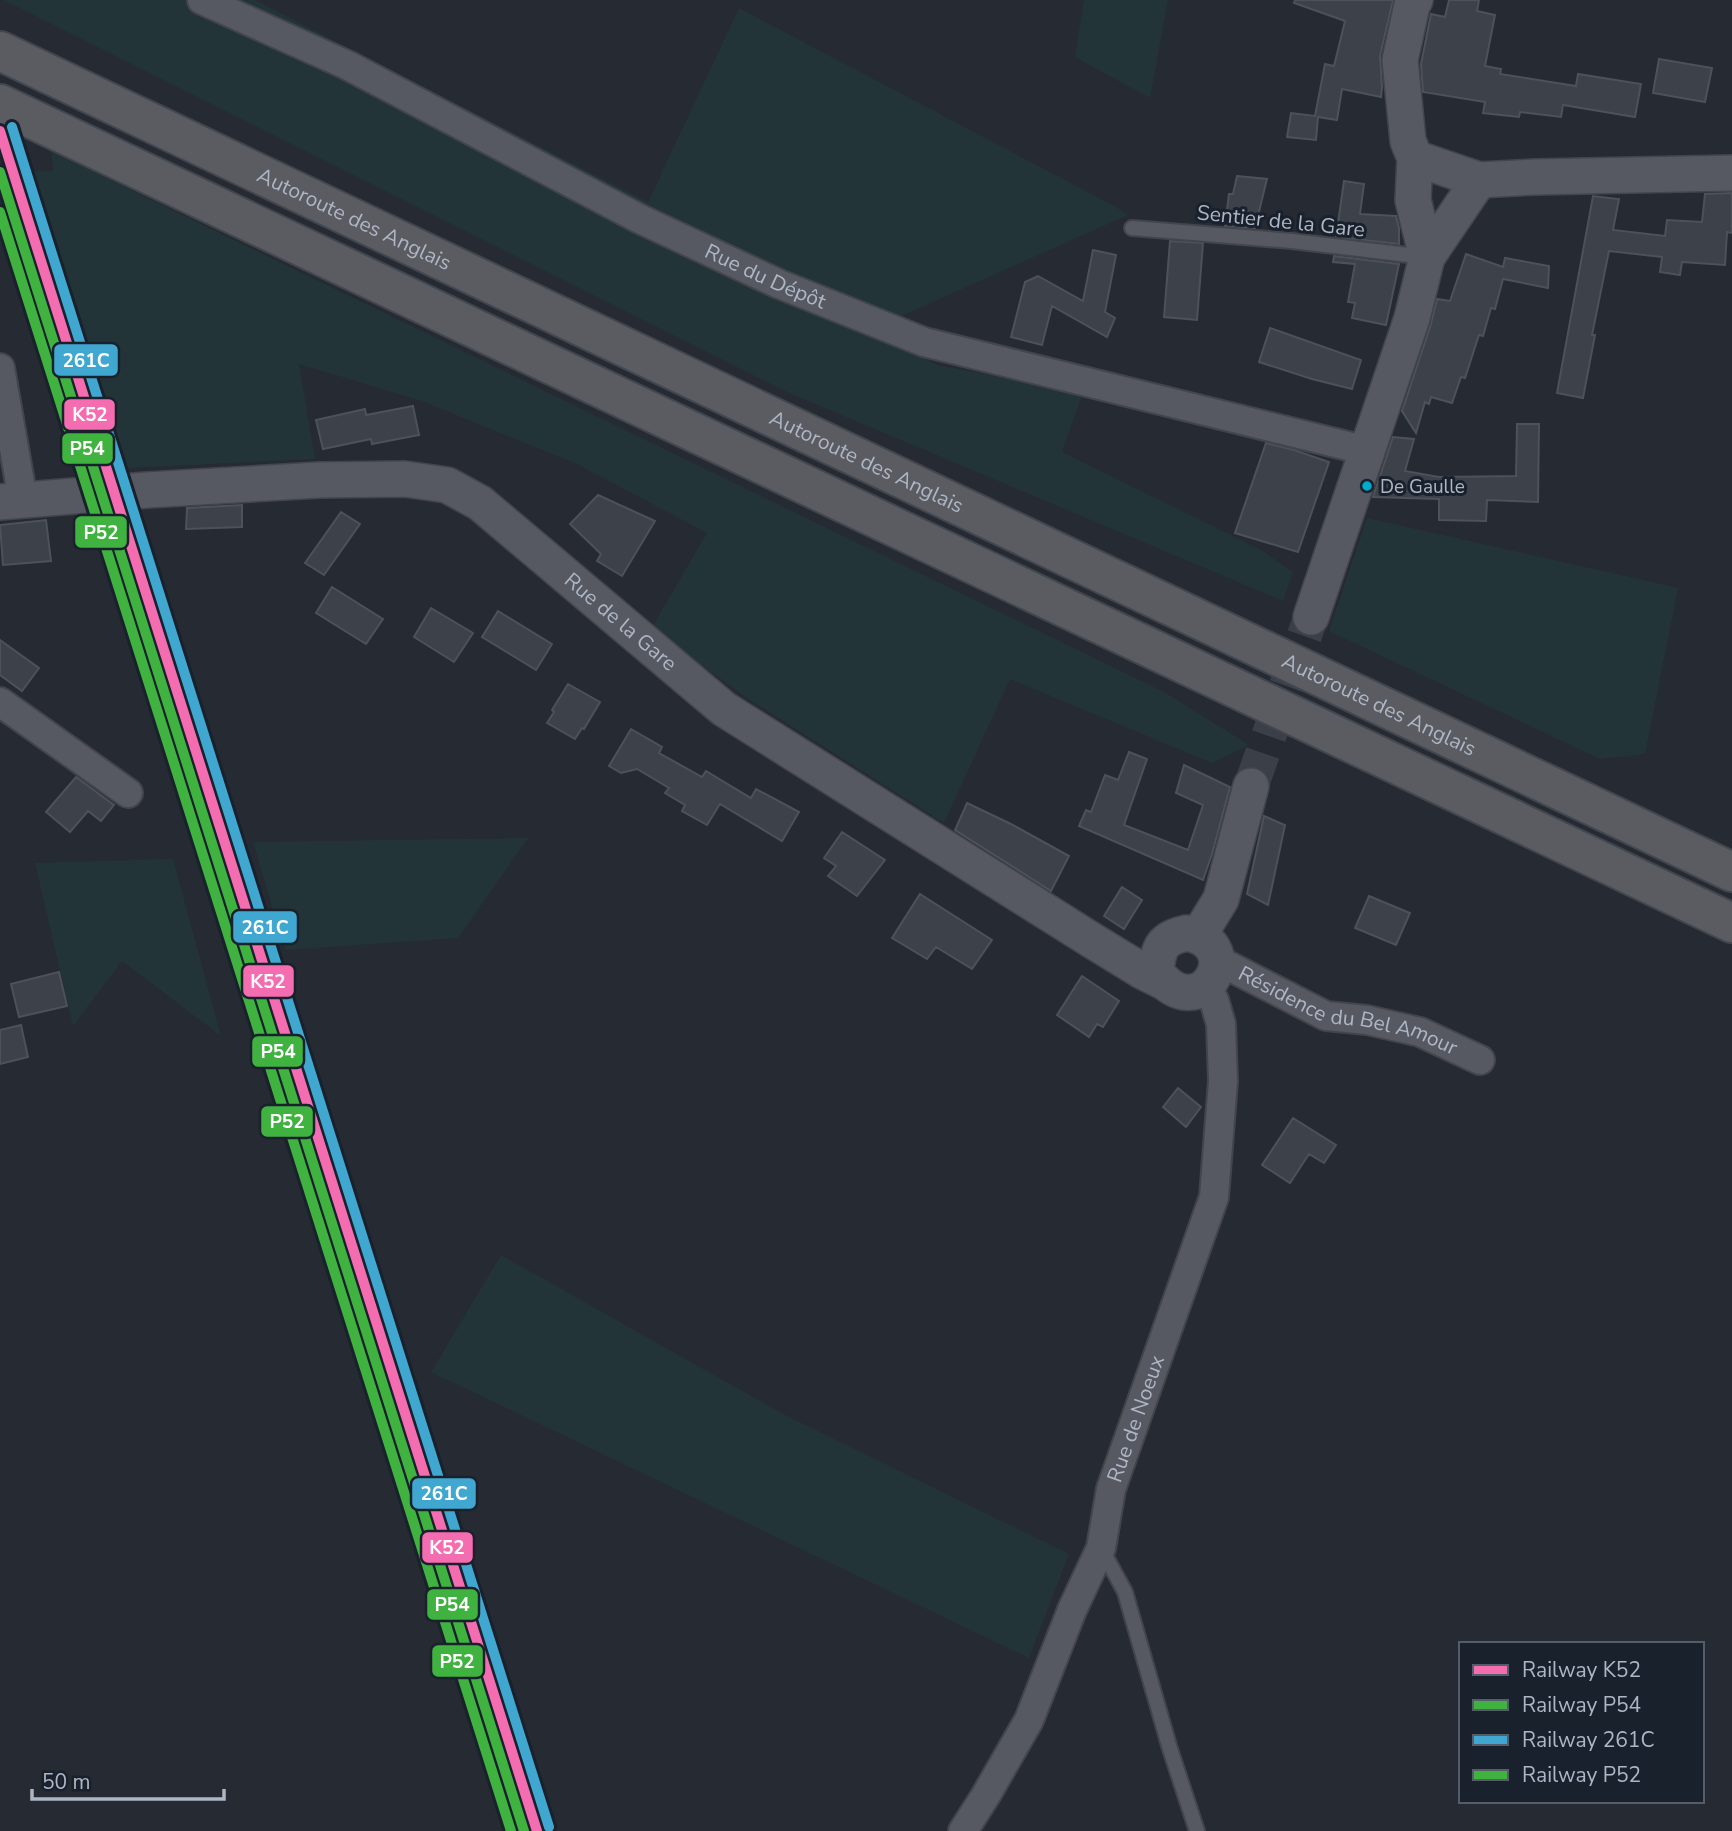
<svg xmlns="http://www.w3.org/2000/svg" width="1732" height="1831" font-family="'Nunito Sans',sans-serif">
	<rect width="100%" height="100%" fill="#262a32"/>
	<!-- green -->
	<path fill="#233438" d="M 4,0 L 255,0 L 648,202 L 739,8 L 1116,207 L 1128,215 L 872,329 L 937,365 L 1083,392 L 1062,452 L 1261,550 L 1293,572 L 1283,601 L 787,392 Z
		M 1084,0 L 1168,0 L 1150,98 L 1075,57 Z
		M 51,151 L 1164,692 L 1249,745 L 1212,763 L 1010,679 L 944,823 L 747,698 L 651,629 L 707,533 L 577,464 L 422,401 L 299,364 L 315,459 L 127,468 L 24,172 L 53,171 Z
		M 1367,518 L 1678,588 L 1645,754 L 1600,759 L 1329,631 Z
		M 528,838 L 458,938 L 285,950 L 253,842 Z
		M 173,859 L 221,1036 L 122,961 L 73,1026 L 35,863 Z
		M 501,1255 L 785,1415 L 1069,1554 L 1029,1658 L 431,1372 Z"/>
	<!-- building -->
	<path fill="#3d4149" stroke="#4d525a" stroke-width="2" d="M 1295,0 L 1393,0 L 1380,56 L 1382,87 L 1381,97 L 1342,89 L 1337,120 L 1318,117 L 1316,140 L 1287,137 L 1291,113 L 1315,116 L 1325,64 L 1334,66 L 1345,21 L 1294,3 Z
		M 1449,0 L 1479,0 L 1477,11 L 1495,15 L 1485,66 L 1501,69 L 1500,74 L 1576,86 L 1578,74 L 1641,84 L 1635,117 L 1563,105 L 1561,117 L 1520,112 L 1519,117 L 1483,113 L 1485,102 L 1423,92 L 1421,64 L 1431,14 L 1445,17 Z
		M 1659,59 L 1712,68 L 1705,102 L 1653,93 Z
		M 1237,176 L 1267,179 L 1255,228 L 1225,226 L 1229,194 L 1233,194 Z
		M 1344,181 L 1364,184 L 1360,214 L 1396,216 L 1399,228 L 1399,244 L 1336,237 Z
		M 1732,193 L 1732,233 L 1727,232 L 1725,265 L 1682,262 L 1680,275 L 1660,272 L 1662,257 L 1609,251 L 1592,335 L 1595,335 L 1583,398 L 1557,393 L 1593,196 L 1619,199 L 1613,230 L 1665,236 L 1667,220 L 1702,222 L 1705,194 Z
		M 1170,241 L 1203,243 L 1197,320 L 1164,317 Z
		M 1093,250 L 1116,255 L 1105,312 L 1115,318 L 1107,337 L 1052,306 L 1042,345 L 1011,337 L 1025,282 L 1038,276 L 1083,301 Z
		M 1466,254 L 1503,267 L 1505,258 L 1549,266 L 1548,288 L 1503,279 L 1495,309 L 1491,308 L 1483,336 L 1479,335 L 1465,378 L 1461,377 L 1452,403 L 1431,397 L 1429,404 L 1425,402 L 1416,433 L 1402,411 L 1431,324 L 1437,299 L 1450,301 Z
		M 1334,256 L 1399,264 L 1386,325 L 1352,318 L 1355,303 L 1348,302 L 1355,264 L 1333,262 Z
		M 1270,328 L 1361,360 L 1352,389 L 1312,379 L 1259,362 Z
		M 413,406 L 419,435 L 372,444 L 371,439 L 323,449 L 316,420 L 365,409 L 366,415 Z
		M 1517,424 L 1539,424 L 1538,502 L 1487,500 L 1486,521 L 1439,520 L 1439,499 L 1373,497 L 1393,437 L 1414,439 L 1405,471 L 1439,477 L 1516,476 Z
		M 1266,443 L 1294,450 L 1329,462 L 1298,552 L 1235,533 Z
		M 598,495 L 655,521 L 622,576 L 597,561 L 601,554 L 570,524 Z
		M 242,505 L 242,527 L 186,529 L 187,508 Z
		M 341,512 L 360,524 L 324,575 L 305,563 Z
		M 46,520 L 51,561 L 3,565 L 0,525 Z
		M 332,587 L 383,619 L 366,644 L 316,613 Z
		M 431,608 L 473,633 L 454,662 L 414,637 Z
		M 498,611 L 552,644 L 536,670 L 482,637 Z
		M 0,640 L 39,668 L 22,691 L 0,675 Z
		M 568,684 L 600,702 L 584,729 L 582,728 L 575,739 L 547,723 L 554,712 L 552,710 Z
		M 631,729 L 662,747 L 659,753 L 702,777 L 706,771 L 751,798 L 756,789 L 799,812 L 782,841 L 720,804 L 707,825 L 682,811 L 685,805 L 665,793 L 669,788 L 637,769 L 621,773 L 609,766 Z
		M 1129,752 L 1147,759 L 1124,825 L 1188,850 L 1203,805 L 1176,793 L 1184,765 L 1230,787 L 1212,854 L 1203,880 L 1079,826 L 1086,810 L 1091,812 L 1105,775 L 1118,780 Z
		M 76,777 L 114,805 L 101,821 L 88,811 L 70,832 L 46,812 Z
		M 967,803 L 1011,824 L 1069,856 L 1051,891 L 955,830 Z
		M 1264,816 L 1285,825 L 1268,905 L 1247,894 Z
		M 842,832 L 885,860 L 857,896 L 828,876 L 836,866 L 824,858 Z
		M 1122,887 L 1142,900 L 1124,929 L 1104,916 Z
		M 920,894 L 992,940 L 972,969 L 936,947 L 927,959 L 892,938 Z
		M 1369,896 L 1410,913 L 1396,945 L 1355,928 Z
		M 59,972 L 67,1006 L 19,1017 L 11,984 Z
		M 1082,976 L 1119,1001 L 1103,1027 L 1097,1024 L 1089,1037 L 1057,1015 Z
		M 21,1025 L 28,1057 L 0,1064 L 0,1030 Z
		M 1178,1088 L 1201,1107 L 1186,1127 L 1163,1107 Z
		M 1293,1118 L 1336,1145 L 1324,1163 L 1309,1154 L 1290,1183 L 1262,1165 Z"/>
	<g fill="none" stroke-linecap="round" stroke-linejoin="round">
		<!-- tertiary-tunnel -->
		<path stroke="#3a3f48" stroke-width="35" stroke-dasharray="35 18" stroke-linecap="butt" d="M 1251,786 L 1311,617"/>
		<defs>
			<path id="service" d="M 1132,228 L 1292,241 L 1425,257
				M 1101,1548 L 1125,1592 L 1170,1749 L 1197,1831"/>
			<g id="minor">
				<path id="s1" d="M 202,0 L 347,65 L 640,219 L 779,284 L 924,342 L 1368,451"/>
				<path d="M 0,368 L 23,500"/>
				<path d="M 0,702 L 128,793"/>
				<path id="s2" d="M 1217,960 L 1326,1016 L 1367,1020 L 1420,1032 L 1480,1060"/>
				<path id="s3" d="M 963,1831 L 986,1795 L 1029,1720 L 1072,1610 L 1101,1548 L 1111,1489 L 1214,1197 L 1223,1081 L 1221,1024 L 1214,1000 L 1203,989"/>
			</g>
			<g id="tertiary">
				<path d="M 1415,0 L 1412,5 L 1400,60 L 1408,141 L 1415,158 L 1413,200 L 1427,257"/>
				<path d="M 1415,158 L 1479,180 L 1535,177 L 1732,173"/>
				<path id="s4" d="M 0,502 L 147,490 L 319,480 L 405,479 L 447,485 L 480,503 L 724,709 L 1093,941 L 1142,971 L 1164,982"/>
				<path d="M 1311,617 L 1412,318 L 1427,257 L 1479,180"/>
				<path d="M 1187,933 C 1250,945 1200,1031 1156,972 C 1158,948 1162,938 1187,933 Z"/>
				<path d="M 1199,935 L 1221,899 L 1251,786"/>
			</g>
			<g id="motorway">
				<path id="s5" d="M 0,51 L 1732,872"/>
				<path d="M 0,104 L 1732,923"/>
			</g>
		</defs>
		<!-- service casing -->
		<use href="#service" stroke="#42454b" stroke-width="18"/>
		<!-- minor casing -->
		<use href="#minor" stroke="#42454b" stroke-width="32"/>
		<!-- tertiary casing -->
		<use href="#tertiary" stroke="#42454b" stroke-width="38"/>
		<!-- motorway casing -->
		<use href="#motorway" stroke="#42464e" stroke-width="42"/>
		<!-- service -->
		<use href="#service" stroke="#565961" stroke-width="14"/>
		<!-- minor -->
		<use href="#minor" stroke="#565961" stroke-width="28"/>
		<!-- tertiary -->
		<use href="#tertiary" stroke="#565961" stroke-width="35"/>
		<!-- motorway -->
		<use href="#motorway" stroke="#5a5c61" stroke-width="38"/>
		<defs>
			<path id="rail-1" d="M 0,131 L 537,1831"/>
			<path id="rail-2" d="M 0,172 L 524,1831"/>
			<path id="rail-3" d="M 12,127 L 549,1827"/>
			<path id="rail-4" d="M 0,212 L 511,1831"/>
		</defs>
		<!-- rail-1 casing -->
		<use href="#rail-1" stroke="#19212d" stroke-width="16"/>
		<!-- rail-2 casing -->
		<use href="#rail-2" stroke="#19212d" stroke-width="16"/>
		<!-- rail-3 casing -->
		<use href="#rail-3" stroke="#19212d" stroke-width="16"/>
		<!-- rail-4 casing -->
		<use href="#rail-4" stroke="#19212d" stroke-width="16"/>
		<!-- rail-1 -->
		<use href="#rail-1" stroke="#f56db1" stroke-width="10"/>
		<!-- rail-2 -->
		<use href="#rail-2" stroke="#40b240" stroke-width="10"/>
		<!-- rail-3 -->
		<use href="#rail-3" stroke="#40a8d0" stroke-width="10"/>
		<!-- rail-4 -->
		<use href="#rail-4" stroke="#40b240" stroke-width="10"/>
	</g>
	<!-- markers -->
	<circle fill="#00a9ce" stroke="#19212d" stroke-width="2.5" cx="1367" cy="486" r="6"/>
	<g text-anchor="middle" stroke-width="6" stroke-linejoin="round" paint-order="stroke">
		<!-- bus labels -->
		<g font-size="19" fill="#aeb6c5" stroke="#19212d" text-anchor="start">
			<text x="1380" y="493">De Gaulle</text>
		</g>
		<!-- street labels -->
		<g font-size="21" fill="#aeb6c5" stroke="#19212d">
			<text dy="7" stroke="none"><textPath href="#s5" startOffset="392">Autoroute des Anglais</textPath></text>
			<text transform="translate(1281 221) rotate(6)" y="7">Sentier de la Gare</text>
			<text dy="7" stroke="none"><textPath href="#s1" startOffset="628">Rue du Dépôt</textPath></text>
			<text dy="7" stroke="none"><textPath href="#s5" startOffset="959">Autoroute des Anglais</textPath></text>
			<text dy="7" stroke="none"><textPath href="#s4" startOffset="670">Rue de la Gare</textPath></text>
			<text dy="7" stroke="none"><textPath href="#s5" startOffset="1526">Autoroute des Anglais</textPath></text>
			<text dy="7" stroke="none"><textPath href="#s2" startOffset="142">Résidence du Bel Amour</textPath></text>
			<text dy="7" stroke="none"><textPath href="#s3" startOffset="450">Rue de Noeux</textPath></text>
		</g>
	</g>
	<g stroke="#19212d" stroke-width="2.5">
		<rect x="53" y="343" width="66" height="34" rx="7" fill="#40a8d0"/>
		<rect x="63" y="398" width="53" height="33" rx="7" fill="#f56db1"/>
		<rect x="61" y="432" width="53" height="33" rx="7" fill="#40b240"/>
		<rect x="74" y="515" width="54" height="34" rx="7" fill="#40b240"/>
		<rect x="232" y="910" width="66" height="34" rx="7" fill="#40a8d0"/>
		<rect x="242" y="964" width="53" height="34" rx="7" fill="#f56db1"/>
		<rect x="251" y="1035" width="53" height="33" rx="7" fill="#40b240"/>
		<rect x="260" y="1105" width="54" height="33" rx="7" fill="#40b240"/>
		<rect x="411" y="1477" width="66" height="33" rx="7" fill="#40a8d0"/>
		<rect x="421" y="1531" width="53" height="33" rx="7" fill="#f56db1"/>
		<rect x="426" y="1588" width="53" height="33" rx="7" fill="#40b240"/>
		<rect x="431" y="1644" width="53" height="34" rx="7" fill="#40b240"/>
	</g>
	<g font-size="19" text-anchor="middle" font-weight="bold" fill="#fff">
		<text x="86" y="367">261C</text>
		<text x="90" y="421">K52</text>
		<text x="87" y="455">P54</text>
		<text x="101" y="539">P52</text>
		<text x="265" y="934">261C</text>
		<text x="268" y="988">K52</text>
		<text x="278" y="1058">P54</text>
		<text x="287" y="1128">P52</text>
		<text x="444" y="1500">261C</text>
		<text x="447" y="1554">K52</text>
		<text x="452" y="1611">P54</text>
		<text x="457" y="1668">P52</text>
	</g>
	<!-- legend -->
	<rect x="1459" y="1642" width="245" height="161" fill="#19212d" stroke="#555d6a" stroke-width="2"/>
	<rect x="1473" y="1665" width="35" height="10" fill="#f56db1" stroke="#555d6a" stroke-width="2"/>
	<text x="1522" y="1677" font-size="21" fill="#aeb6c5">Railway K52</text>
	<rect x="1473" y="1700" width="35" height="10" fill="#40b240" stroke="#555d6a" stroke-width="2"/>
	<text x="1522" y="1712" font-size="21" fill="#aeb6c5">Railway P54</text>
	<rect x="1473" y="1735" width="35" height="10" fill="#40a8d0" stroke="#555d6a" stroke-width="2"/>
	<text x="1522" y="1747" font-size="21" fill="#aeb6c5">Railway 261C</text>
	<rect x="1473" y="1770" width="35" height="10" fill="#40b240" stroke="#555d6a" stroke-width="2"/>
	<text x="1522" y="1782" font-size="21" fill="#aeb6c5">Railway P52</text>
	<!-- scale -->
	<path d="M32 1789v10h192v-10" fill="none" stroke="#aeb6c5" stroke-width="3.5"/>
	<text x="42" y="1789" font-size="21" fill="#aeb6c5" stroke="#19212d" stroke-width="5" paint-order="stroke">50 m</text>
</svg>
